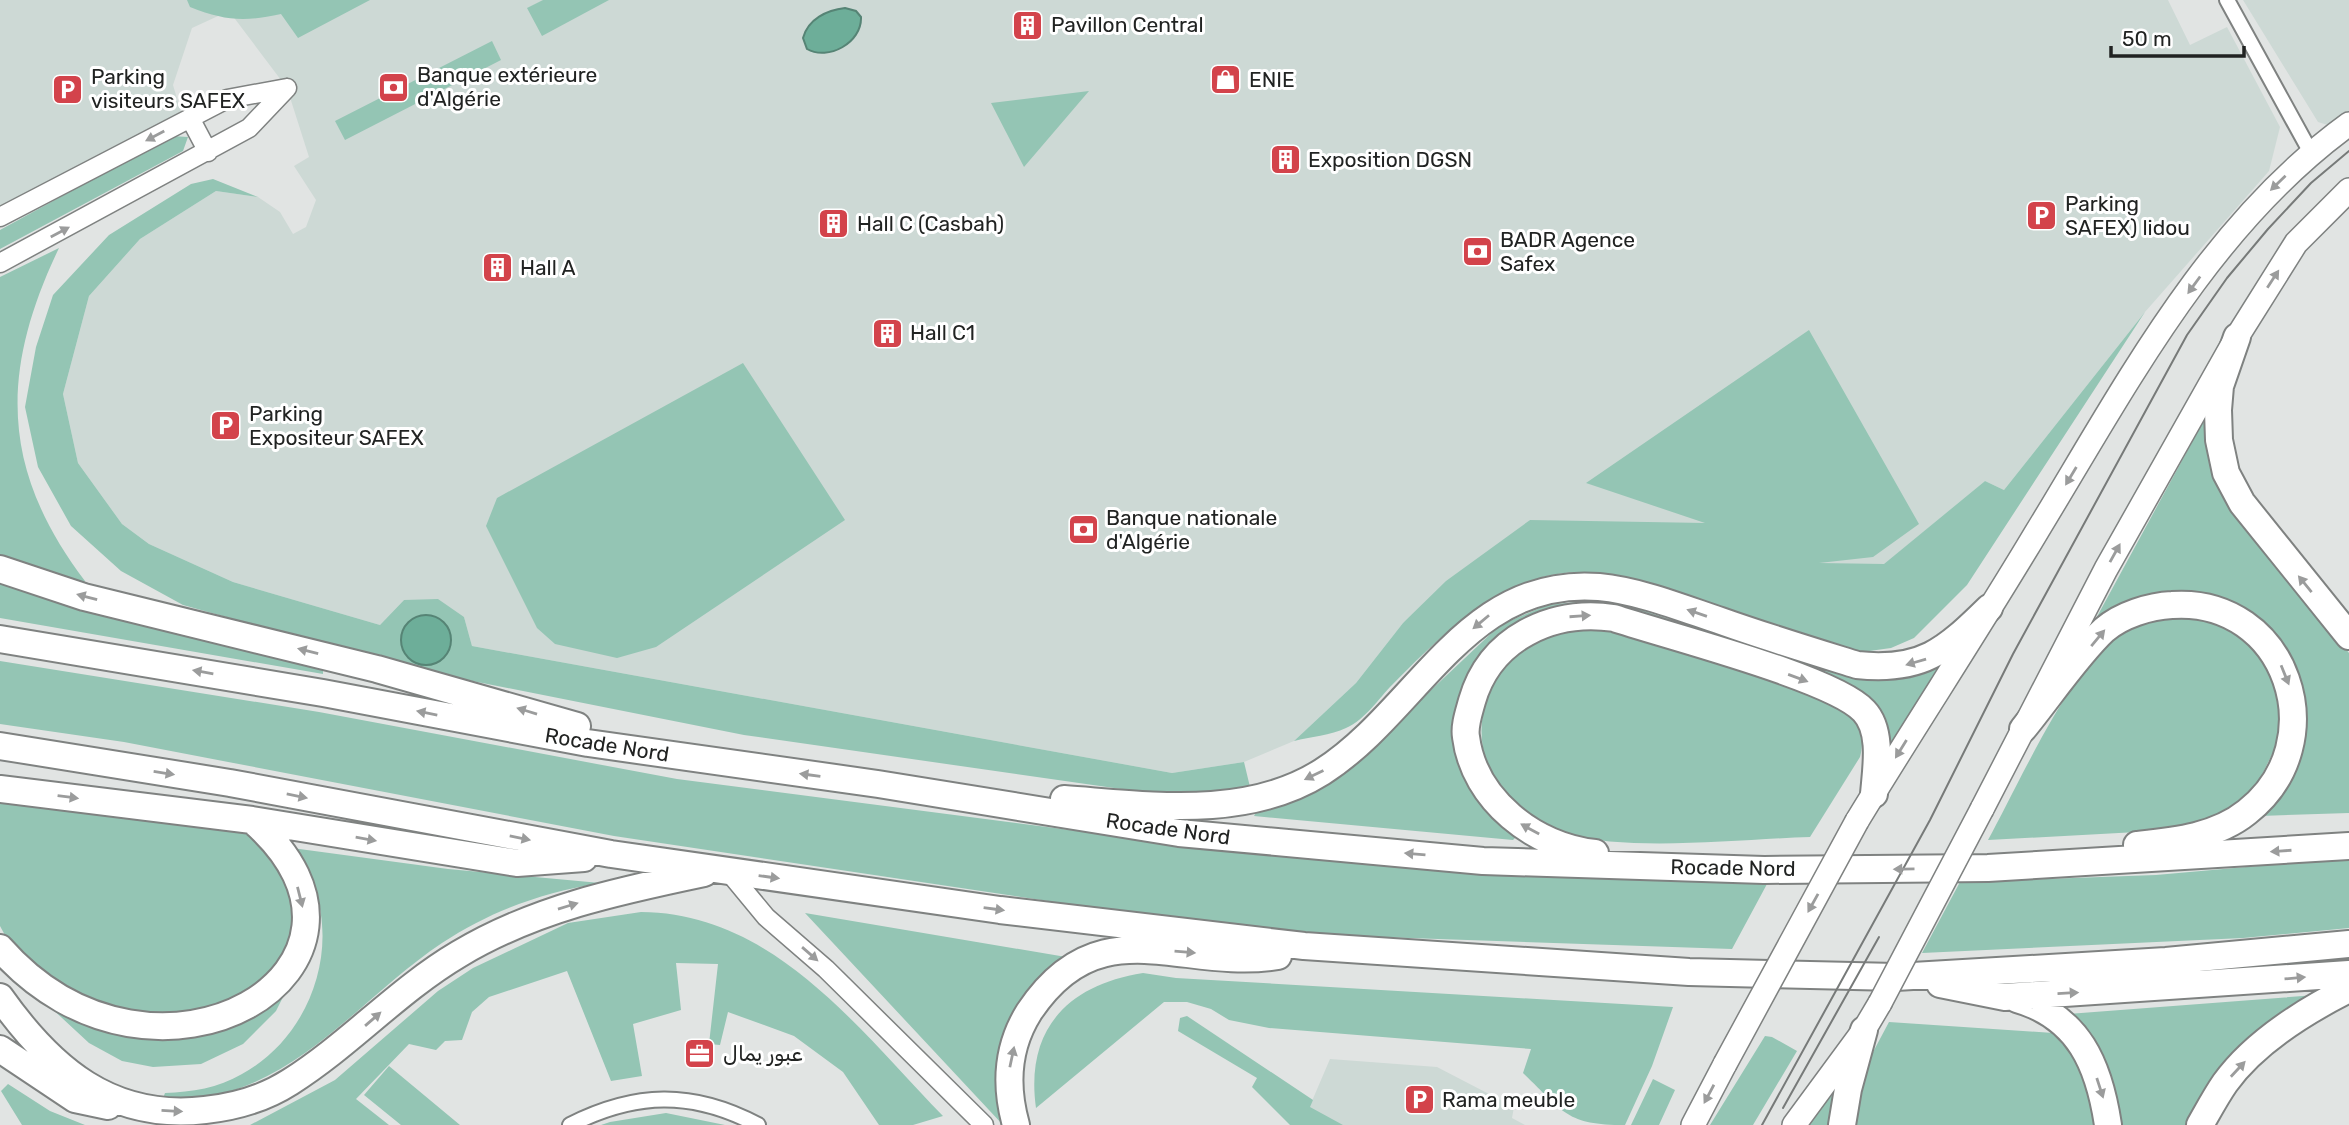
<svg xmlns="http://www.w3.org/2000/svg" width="2349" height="1125" font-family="Rubik,Cairo,sans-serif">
	<rect width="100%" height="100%" fill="#e1e4e3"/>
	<!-- built -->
	<path fill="#cdd9d5" d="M 0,0 L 2168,0 L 2190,45 L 2227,27 L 2280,127 L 2269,171 L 2145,312 L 2004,490 L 1985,481 L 1882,566 L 1809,564 L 1530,520 L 1403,623 L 1356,683 L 1294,741 L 1244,762 L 1172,773 L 472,646 L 464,617 L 404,600 L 380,625 L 233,582 L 149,544 L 122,524 L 78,463 L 63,394 L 89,296 L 140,239 L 216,191 L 258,197 L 280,212 L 293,234 L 306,227 L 316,200 L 294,166 L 309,157 L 287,88 L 229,11 L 192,28 L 173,85 L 181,112 L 0,206 Z
		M 2243,0 L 2349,0 L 2349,112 L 2331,126 L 2318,122 Z
		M 1330,1059 L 1437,1067 L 1514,1107 L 1512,1118 L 1525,1125 L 1341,1125 L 1309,1108 Z"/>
	<!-- green -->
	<path fill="#94c5b4" d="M 187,0 L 370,0 L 298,38 L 281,14 C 244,22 226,21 190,7 Z
		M 543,0 L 609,0 L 542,36 L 527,8 Z
		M 492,41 L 501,60 L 345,140 L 335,121 Z
		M 1089,91 L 1024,167 L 991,103 Z
		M 172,136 L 188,137 L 183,151 L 0,249 L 0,230 Z
		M 213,179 L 258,197 L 216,191 L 140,239 L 89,296 L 63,394 L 78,463 L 122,524 L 149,544 L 233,582 L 380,625 L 404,600 L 438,599 L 464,617 L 472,646 L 1172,773 L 1244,762 L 1250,787 L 1184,798 L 744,735 L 417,670 L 183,605 L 121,571 L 71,526 L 38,467 L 25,407 L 36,347 L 53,295 L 109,235 L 191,184 Z
		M 59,248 C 0,371 0,469 85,581 L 81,587 L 0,561 L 0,277 Z
		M 2145,312 L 1967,585 L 1914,638 L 1891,648 L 1862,652 L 1624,580 C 1612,577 1599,573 1587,572 C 1506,569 1445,632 1393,684 C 1378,699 1366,719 1346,728 C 1331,735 1310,737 1294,741 L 1356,683 L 1403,623 L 1446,581 L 1530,520 L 1705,523 L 1586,483 L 1809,330 L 1919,524 L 1873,557 L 1819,563 L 1884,564 L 1985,481 L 2004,490 Z
		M 743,363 L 845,520 L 656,647 L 617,658 L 555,644 L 537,628 L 486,526 L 497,498 Z
		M 2209,411 L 2288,576 L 2349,653 L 2349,813 L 2260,816 C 2349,717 2243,517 2093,624 Z
		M 0,580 L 323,669 L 323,674 L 0,618 Z
		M 1586,601 L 1630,606 L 1725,638 L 1842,666 L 1955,647 L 1886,757 L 1874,719 L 1631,612 L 1516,628 L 1456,752 C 1470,792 1486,808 1517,836 L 1513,840 L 1254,816 L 1257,810 L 1411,709 L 1500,625 L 1547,605 Z
		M 2178,614 L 2225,624 L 2257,650 L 2280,689 L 2281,736 L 2257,785 L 2243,802 L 2192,829 L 1988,840 C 2019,784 2073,660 2126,629 C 2141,620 2161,618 2178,614 Z
		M 1568,631 L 1616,631 L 1841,704 C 1858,720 1866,733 1860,757 L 1810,837 C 1740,839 1632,852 1566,834 C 1541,827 1512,806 1498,785 C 1483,763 1478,736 1484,709 C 1494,665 1526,643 1568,631 Z
		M 0,661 L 319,712 L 677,779 L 1193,846 L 1386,865 L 1767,884 L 1732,949 L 1321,935 L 1175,920 L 614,836 L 124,742 L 0,724 Z
		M 0,799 L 248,830 L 294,894 L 291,981 L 276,1011 L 243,1044 L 201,1064 L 153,1067 L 122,1061 L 89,1043 L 48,1005 L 25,972 L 0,926 Z
		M 292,848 L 448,869 L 600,883 C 542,893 492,910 442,943 C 370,991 312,1068 225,1093 C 205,1099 183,1100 162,1101 L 165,1093 C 192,1092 218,1088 242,1074 C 321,1031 350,919 292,848 Z
		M 2349,858 L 2349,928 L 2243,938 L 1922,953 L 1960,882 L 2156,875 Z
		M 641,912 C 774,913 858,1029 943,1116 L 913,1125 L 879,1125 L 843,1072 L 794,1036 L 728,1012 L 720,1045 L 709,1044 L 718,964 L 676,963 L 681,1010 L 633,1024 L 642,1076 L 611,1081 L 567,971 L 489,997 L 472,1012 L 462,1040 L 445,1041 L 436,1050 L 409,1044 L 356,1099 L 389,1125 L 250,1125 L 335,1080 L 438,991 L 473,968 L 568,923 Z
		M 805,913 L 1072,958 L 1029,998 L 1003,1125 Z
		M 1143,973 L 1176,978 L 1673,1007 L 1652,1066 L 1625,1125 C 1566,1125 1564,1112 1523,1073 L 1531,1049 L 1269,1028 L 1229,1020 L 1211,1009 L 1187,1002 L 1164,1002 L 1036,1108 C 1025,1030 1067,985 1143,973 Z
		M 2316,995 L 2219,1070 L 2205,1088 L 2187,1125 L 2121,1125 C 2114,1072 2101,1053 2068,1014 Z
		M 1187,1016 L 1313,1100 L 1310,1107 L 1343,1125 L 1290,1125 L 1252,1087 L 1257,1078 L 1178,1031 L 1180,1018 Z
		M 1889,1022 L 2053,1033 C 2084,1055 2089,1091 2098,1125 L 1853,1125 L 1864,1069 Z
		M 1765,1036 L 1772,1037 L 1797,1051 L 1753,1125 L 1710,1125 Z
		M 389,1066 L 460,1125 L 401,1125 L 364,1095 Z
		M 1653,1079 L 1675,1090 L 1659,1125 L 1631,1125 Z
		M 1842,1079 L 1834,1125 L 1807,1125 Z
		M 8,1084 L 50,1111 L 85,1125 L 22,1125 L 1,1091 Z
		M 666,1113 L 725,1125 L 601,1125 L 610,1122 Z"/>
	<!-- water -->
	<path fill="#6dae99" stroke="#568475" stroke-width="2" d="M 845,8 L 856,11 L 861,17 C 862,43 828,61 807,49 L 803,38 C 808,19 827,10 845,8 Z
		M401 640a25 25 0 1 1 50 0a25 25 0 1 1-50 0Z"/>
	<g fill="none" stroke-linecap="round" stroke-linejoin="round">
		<defs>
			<path id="minor" d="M 2227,0 L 2310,151
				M 570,1125 C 635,1092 692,1090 758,1125"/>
			<path id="tertiary" d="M 190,118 L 208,152
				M 0,217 L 227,99 L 287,88
				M 0,263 L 249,128 L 287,88
				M 728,871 L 766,917 L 826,969 L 984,1125"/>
			<path id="primary" d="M 1982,809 L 2106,569 L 2237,337 L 2296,243 L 2349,190
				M 1857,821 C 1916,724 1978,630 2036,533 C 2125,387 2208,226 2349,124
				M 1693,1125 L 1725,1064
				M 1794,1125 L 1864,1030 L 1880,1003"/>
			<path id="motorway" d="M 2237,337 L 2220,386 L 2218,410 L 2219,440 L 2226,473 L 2242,503 L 2349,636
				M 0,569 L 84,597 L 377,669 L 577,726
				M 0,639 L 323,693 L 588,743 L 878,784 L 1179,833 L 1483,861 L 1764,870 L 1988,868 L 2349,846
				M 2023,729 C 2047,700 2078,654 2104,630 C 2121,615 2150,606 2172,605 C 2287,597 2336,742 2247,812 C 2216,837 2174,841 2137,845
				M 0,746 L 230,783 L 611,854 L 1000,910 L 1304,946 L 1689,972 L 1896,977 L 2166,961 L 2349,944
				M 0,789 L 252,820 L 517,863 L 584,858
				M 1064,799 C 1149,805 1246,820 1322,772 C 1418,711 1466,576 1599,587 C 1640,591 1682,608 1721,621 C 1766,637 1812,651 1857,665 C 1922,672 1945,651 1989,608
				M 1595,853 C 1535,847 1474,800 1466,737 C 1464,726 1469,712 1472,701 C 1490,638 1552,609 1614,618 C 1664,635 1834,678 1864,711 C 1883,731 1876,769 1874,794
				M 0,948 C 156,1125 420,966 252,820
				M 1940,984 L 2005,997 L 2349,974
				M 0,997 C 51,1069 111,1121 205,1110 C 234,1107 265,1098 290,1082 C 350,1044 398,990 459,954 C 534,909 618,891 704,873
				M 2017,999 C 2079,1017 2099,1065 2108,1125
				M 0,1049 L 75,1099 L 108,1106
				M 1016,1125 C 1005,1086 1007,1047 1029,1012 C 1100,905 1182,972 1278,956
				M 1842,1125 L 1848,1089 L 1864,1030
				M 2200,1125 C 2208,1111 2216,1096 2225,1083 C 2254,1043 2305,1011 2349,989"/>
		</defs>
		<!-- minor casing -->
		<use href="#minor" stroke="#7f8281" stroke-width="18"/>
		<!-- tertiary casing -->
		<use href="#tertiary" stroke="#7f8281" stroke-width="21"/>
		<!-- primary casing -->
		<use href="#primary" stroke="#7f8281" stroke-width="26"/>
		<!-- motorway casing -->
		<use href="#motorway" stroke="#7f8281" stroke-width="30"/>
		<!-- minor -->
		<use href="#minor" stroke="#fff" stroke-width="14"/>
		<!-- tertiary -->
		<use href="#tertiary" stroke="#fff" stroke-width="18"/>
		<!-- primary -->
		<use href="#primary" stroke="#fff" stroke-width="23"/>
		<!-- motorway -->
		<use href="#motorway" stroke="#fff" stroke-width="26"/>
		<!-- tram -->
		<path stroke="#777a79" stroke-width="2" d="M 1783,1108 L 1879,937
			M 1762,1125 L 1930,820 L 2013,654 L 2187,335 L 2227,278 L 2268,229 L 2311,183 L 2349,151"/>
		<defs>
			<path id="primary-bridge" d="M 1880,1003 L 1982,809
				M 1725,1064 L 1857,821"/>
		</defs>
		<!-- primary-bridge casing -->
		<use href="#primary-bridge" stroke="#7f8281" stroke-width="26" stroke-linecap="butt"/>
		<!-- primary-bridge -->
		<use href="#primary-bridge" stroke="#fff" stroke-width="23"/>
	</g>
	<!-- one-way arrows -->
	<defs><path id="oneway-solid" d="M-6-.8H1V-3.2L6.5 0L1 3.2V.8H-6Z" transform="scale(1.75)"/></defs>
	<g fill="#9b9c9c">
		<use href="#oneway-solid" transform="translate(155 136) rotate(152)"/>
		<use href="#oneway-solid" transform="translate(2278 183) rotate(136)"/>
		<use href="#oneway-solid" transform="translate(60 232) rotate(-28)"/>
		<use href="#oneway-solid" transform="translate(2273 279) rotate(-57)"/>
		<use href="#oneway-solid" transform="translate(2194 285) rotate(126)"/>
		<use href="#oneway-solid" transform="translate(2071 476) rotate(121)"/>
		<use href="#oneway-solid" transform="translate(2115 553) rotate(-61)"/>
		<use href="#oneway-solid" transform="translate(2305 584) rotate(-129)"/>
		<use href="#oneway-solid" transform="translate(87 597) rotate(-165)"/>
		<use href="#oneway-solid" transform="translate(1697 613) rotate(-161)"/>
		<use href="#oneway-solid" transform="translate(1580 616) rotate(-4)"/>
		<use href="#oneway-solid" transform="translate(1481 622) rotate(140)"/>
		<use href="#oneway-solid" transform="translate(2098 638) rotate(-50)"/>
		<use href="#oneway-solid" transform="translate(308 651) rotate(-166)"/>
		<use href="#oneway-solid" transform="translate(1916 662) rotate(164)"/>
		<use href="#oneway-solid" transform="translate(203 672) rotate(-170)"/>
		<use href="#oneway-solid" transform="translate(2285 675) rotate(68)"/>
		<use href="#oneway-solid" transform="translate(1798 678) rotate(20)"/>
		<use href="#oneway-solid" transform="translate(527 711) rotate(-163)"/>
		<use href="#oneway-solid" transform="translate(427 713) rotate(-169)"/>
		<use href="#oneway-solid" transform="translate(1901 749) rotate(122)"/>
		<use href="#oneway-solid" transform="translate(164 773) rotate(9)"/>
		<use href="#oneway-solid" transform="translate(810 775) rotate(-172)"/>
		<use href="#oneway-solid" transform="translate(1314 775) rotate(154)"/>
		<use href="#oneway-solid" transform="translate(297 796) rotate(11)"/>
		<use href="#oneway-solid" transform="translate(68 797) rotate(7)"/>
		<use href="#oneway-solid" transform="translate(1530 829) rotate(-151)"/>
		<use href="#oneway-solid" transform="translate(520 838) rotate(11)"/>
		<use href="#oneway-solid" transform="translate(366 839) rotate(10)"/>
		<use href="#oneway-solid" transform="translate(2281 851) rotate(176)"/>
		<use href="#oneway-solid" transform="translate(1415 854) rotate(-175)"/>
		<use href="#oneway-solid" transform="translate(1904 869) rotate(179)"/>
		<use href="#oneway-solid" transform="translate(769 877) rotate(8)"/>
		<use href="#oneway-solid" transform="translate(300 897) rotate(76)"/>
		<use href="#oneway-solid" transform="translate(1813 903) rotate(119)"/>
		<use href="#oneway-solid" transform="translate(568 906) rotate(-17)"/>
		<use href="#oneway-solid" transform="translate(994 909) rotate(8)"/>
		<use href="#oneway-solid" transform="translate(1185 952) rotate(5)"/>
		<use href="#oneway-solid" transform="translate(810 954) rotate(41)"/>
		<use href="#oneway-solid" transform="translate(2295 978) rotate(-5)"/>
		<use href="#oneway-solid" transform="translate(2068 993) rotate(-3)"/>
		<use href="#oneway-solid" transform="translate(373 1019) rotate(-41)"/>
		<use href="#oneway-solid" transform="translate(1012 1057) rotate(-78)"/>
		<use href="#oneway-solid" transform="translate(2238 1069) rotate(-47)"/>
		<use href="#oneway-solid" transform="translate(2100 1088) rotate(72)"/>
		<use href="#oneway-solid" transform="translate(1709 1094) rotate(118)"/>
		<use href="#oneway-solid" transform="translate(172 1111) rotate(3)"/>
	</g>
	<!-- icons -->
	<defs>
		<symbol id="building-square" viewBox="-11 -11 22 22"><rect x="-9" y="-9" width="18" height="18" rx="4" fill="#d3434b" stroke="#fff"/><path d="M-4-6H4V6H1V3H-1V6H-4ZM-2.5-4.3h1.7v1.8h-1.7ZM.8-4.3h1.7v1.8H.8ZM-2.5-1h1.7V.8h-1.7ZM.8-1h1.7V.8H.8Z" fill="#fff"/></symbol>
		<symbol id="shop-square" viewBox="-11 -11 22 22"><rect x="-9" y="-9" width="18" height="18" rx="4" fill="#d3434b" stroke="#fff"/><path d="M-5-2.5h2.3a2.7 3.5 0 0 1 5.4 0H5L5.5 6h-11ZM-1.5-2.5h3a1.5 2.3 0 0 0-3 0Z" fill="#fff"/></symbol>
		<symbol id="bank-square" viewBox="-11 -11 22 22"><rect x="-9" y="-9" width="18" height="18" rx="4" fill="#d3434b" stroke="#fff"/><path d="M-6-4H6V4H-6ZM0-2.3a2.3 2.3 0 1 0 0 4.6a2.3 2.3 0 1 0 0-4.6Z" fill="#fff"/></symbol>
		<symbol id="parking-square" viewBox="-11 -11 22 22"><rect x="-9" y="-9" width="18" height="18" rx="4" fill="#d3434b" stroke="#fff"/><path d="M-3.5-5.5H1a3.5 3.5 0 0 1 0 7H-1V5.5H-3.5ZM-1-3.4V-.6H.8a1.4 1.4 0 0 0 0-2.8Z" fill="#fff"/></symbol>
		<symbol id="office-square" viewBox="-11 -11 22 22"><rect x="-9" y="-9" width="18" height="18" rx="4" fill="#d3434b" stroke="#fff"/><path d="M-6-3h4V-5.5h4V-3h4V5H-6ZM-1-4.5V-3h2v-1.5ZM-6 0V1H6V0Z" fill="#fff"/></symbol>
	</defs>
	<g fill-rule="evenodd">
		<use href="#building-square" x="1010" y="8" width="35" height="35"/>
		<use href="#shop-square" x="1208" y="62" width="35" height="35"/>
		<use href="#bank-square" x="376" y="70" width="35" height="35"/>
		<use href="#parking-square" x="50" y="72" width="35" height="35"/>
		<use href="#building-square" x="1268" y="142" width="35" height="35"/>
		<use href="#parking-square" x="2024" y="198" width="35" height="35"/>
		<use href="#building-square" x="816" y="206" width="35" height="35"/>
		<use href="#bank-square" x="1460" y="234" width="35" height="35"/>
		<use href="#building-square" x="480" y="250" width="35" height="35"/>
		<use href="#building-square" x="870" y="316" width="35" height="35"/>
		<use href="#parking-square" x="208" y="408" width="35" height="35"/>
		<use href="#bank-square" x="1066" y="512" width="35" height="35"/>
		<use href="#office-square" x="682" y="1036" width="35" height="35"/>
		<use href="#parking-square" x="1402" y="1082" width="35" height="35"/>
	</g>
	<g text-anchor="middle" stroke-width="6" stroke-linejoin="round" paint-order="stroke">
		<!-- poi labels -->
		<g font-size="21" fill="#212322" stroke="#fff" text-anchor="start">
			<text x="1051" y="32">Pavillon Central</text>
			<text x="417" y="82">Banque extérieure<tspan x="417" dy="24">d'Algérie</tspan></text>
			<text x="91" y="84">Parking<tspan x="91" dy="24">visiteurs SAFEX</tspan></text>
			<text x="1249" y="87">ENIE</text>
			<text x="1308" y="167">Exposition DGSN</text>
			<text x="2065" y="211">Parking<tspan x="2065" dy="24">SAFEX) lidou</tspan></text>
			<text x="857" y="231">Hall C (Casbah)</text>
			<text x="1500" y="247">BADR Agence<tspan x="1500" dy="24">Safex</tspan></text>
			<text x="520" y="275">Hall A</text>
			<text x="910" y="340">Hall C1</text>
			<text x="249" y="421">Parking<tspan x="249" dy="24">Expositeur SAFEX</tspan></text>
			<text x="1106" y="525">Banque nationale<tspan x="1106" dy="24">d'Algérie</tspan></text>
			<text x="723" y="1061">عبور يمال</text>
			<text x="1442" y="1107">Rama meuble</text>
		</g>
		<!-- street labels -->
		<g font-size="21" fill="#212322" stroke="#fff">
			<text transform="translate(607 745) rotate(9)" y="7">Rocade Nord</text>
			<text transform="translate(1168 829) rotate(8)" y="7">Rocade Nord</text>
			<text transform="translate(1733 868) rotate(1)" y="7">Rocade Nord</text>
		</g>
	</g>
	<!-- scale -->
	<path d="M2111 46v10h133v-10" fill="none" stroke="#212322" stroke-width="3.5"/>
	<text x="2122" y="46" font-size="21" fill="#212322" stroke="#ffffff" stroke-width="5" paint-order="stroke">50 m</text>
</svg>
